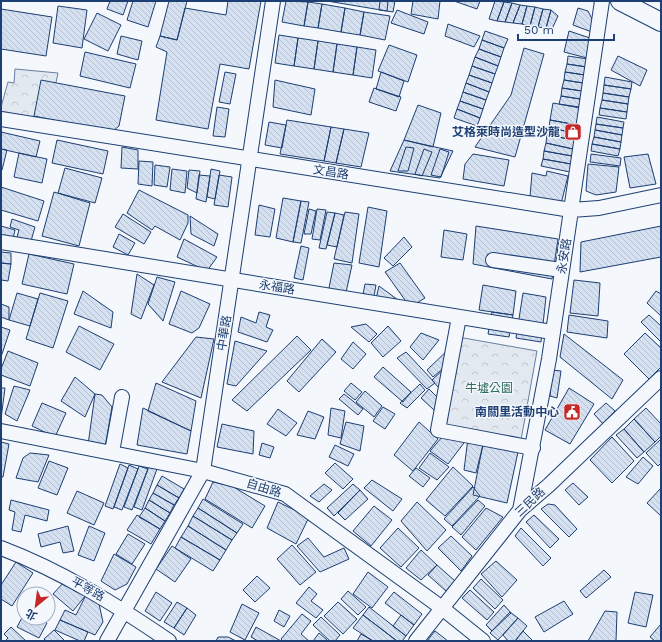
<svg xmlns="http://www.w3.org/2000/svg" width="662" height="642" font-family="'Work Sans','Noto Sans TC',sans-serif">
	<defs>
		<pattern id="park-crowns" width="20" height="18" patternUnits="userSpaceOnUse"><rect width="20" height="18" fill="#e3e9f0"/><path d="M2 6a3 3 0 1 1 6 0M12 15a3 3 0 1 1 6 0" fill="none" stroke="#c2c9d1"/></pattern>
		<pattern id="building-back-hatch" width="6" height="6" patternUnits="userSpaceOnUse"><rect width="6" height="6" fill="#d5e0f0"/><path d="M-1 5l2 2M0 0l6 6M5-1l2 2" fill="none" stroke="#b6c1d1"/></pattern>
	</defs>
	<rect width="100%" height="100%" fill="#f4f7fb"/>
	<!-- park -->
	<path fill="url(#park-crowns)" stroke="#687fa3" d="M 15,69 L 58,73 L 55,87 L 43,86 L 39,124 L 1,117 L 1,107 L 8,82 L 14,83 Z
		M 458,337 L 537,351 L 521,440 L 442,425 Z"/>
	<!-- building -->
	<path fill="url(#building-back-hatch)" stroke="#1d3f73" d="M 110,1 L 128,1 L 123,15 L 107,9 Z
		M 133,1 L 156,1 L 148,27 L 127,20 Z
		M 169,1 L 187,1 L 177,40 L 160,36 Z
		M 228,1 L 261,1 L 249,69 L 220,64 L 208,129 L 156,120 L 167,52 L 156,47 L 160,36 L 177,40 L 185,8 L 226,15 Z
		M 286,1 L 308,2 L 304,26 L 282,22 Z
		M 327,1 L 395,1 L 393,12 Z
		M 380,1 L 388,1 L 387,11 L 379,10 Z
		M 413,1 L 440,1 L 438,19 L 411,14 Z
		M 454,1 L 480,1 L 477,9 Z
		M 495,1 L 504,2 L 497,21 L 489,19 Z
		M 308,2 L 322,4 L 318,28 L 304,26 Z
		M 504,2 L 512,3 L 505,22 L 497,21 Z
		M 512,3 L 520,5 L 513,23 L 505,22 Z
		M 322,4 L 345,8 L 341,32 L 318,28 Z
		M 520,5 L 527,6 L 522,24 L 513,23 Z
		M 58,6 L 87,10 L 82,48 L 53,43 Z
		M 527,6 L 535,7 L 530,26 L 522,24 Z
		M 535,7 L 543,9 L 538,27 L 530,26 Z
		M 345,8 L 364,12 L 360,35 L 341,32 Z
		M 578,8 L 588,11 L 593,21 L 592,32 L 573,25 Z
		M 1,9 L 52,17 L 46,56 L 1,49 Z
		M 543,9 L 551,10 L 546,28 L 538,27 Z
		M 397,10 L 428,22 L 424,34 L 391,23 Z
		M 551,10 L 558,16 L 552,29 L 546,28 Z
		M 364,12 L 390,16 L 385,40 L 360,35 Z
		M 97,13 L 121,25 L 108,51 L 84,39 Z
		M 448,24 L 480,36 L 474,47 L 445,36 Z
		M 485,31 L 508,39 L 504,48 L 482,40 Z
		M 569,31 L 590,38 L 587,58 L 564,52 Z
		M 279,35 L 298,38 L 294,66 L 275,63 Z
		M 121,36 L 142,41 L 138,60 L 117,54 Z
		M 298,38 L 318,41 L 314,69 L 294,66 Z
		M 482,40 L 504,48 L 501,57 L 479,49 Z
		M 318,41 L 337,44 L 333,72 L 314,69 Z
		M 337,44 L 357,47 L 353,75 L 333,72 Z
		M 389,45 L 417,55 L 408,82 L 378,71 Z
		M 357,47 L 376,50 L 372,78 L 353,75 Z
		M 524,48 L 544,54 L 515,157 L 475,147 L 511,95 Z
		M 479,49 L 501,57 L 498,66 L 475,57 Z
		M 85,52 L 136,64 L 130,88 L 80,76 Z
		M 568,56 L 588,59 L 587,67 L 567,64 Z
		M 618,56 L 647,70 L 640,86 L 611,70 Z
		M 475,57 L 498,66 L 495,74 L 472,66 Z
		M 567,64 L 587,67 L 585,75 L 565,72 Z
		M 472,66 L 495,74 L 492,83 L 469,75 Z
		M 225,72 L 236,74 L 230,104 L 219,102 Z
		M 381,72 L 404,81 L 399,97 L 376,89 Z
		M 565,72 L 585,75 L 583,83 L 564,80 Z
		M 469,75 L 492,83 L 489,92 L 466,83 Z
		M 605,77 L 632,82 L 631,89 L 604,85 Z
		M 41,80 L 125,96 L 119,126 L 112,132 L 34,116 Z
		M 275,80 L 315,89 L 311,115 L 273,107 Z
		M 564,80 L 583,83 L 582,91 L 562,88 Z
		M 466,83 L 489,92 L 486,100 L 463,92 Z
		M 604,85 L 631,89 L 629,97 L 603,93 Z
		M 374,88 L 401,97 L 396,111 L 369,102 Z
		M 562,88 L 582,91 L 580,99 L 561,96 Z
		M 463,92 L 486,100 L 483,109 L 460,101 Z
		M 603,93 L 629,97 L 628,104 L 602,100 Z
		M 561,96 L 580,99 L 579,107 L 559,104 Z
		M 602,100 L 628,104 L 627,112 L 600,108 Z
		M 460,101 L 483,109 L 480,118 L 457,109 Z
		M 553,103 L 580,108 L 577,125 L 550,120 Z
		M 418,105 L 441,113 L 433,147 L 404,140 Z
		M 217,107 L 229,109 L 225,137 L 213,136 Z
		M 600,108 L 627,112 L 626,119 L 599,115 Z
		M 457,109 L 480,118 L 477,126 L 454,118 Z
		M 597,117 L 624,122 L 623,128 L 596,124 Z
		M 287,120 L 331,127 L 324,161 L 280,154 Z
		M 550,120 L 577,125 L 576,133 L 549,128 Z
		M 269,122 L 286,125 L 282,148 L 265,145 Z
		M 596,124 L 623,128 L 622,135 L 595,130 Z
		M 331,127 L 344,129 L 336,163 L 324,161 Z
		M 549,128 L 576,133 L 574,140 L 547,135 Z
		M 344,129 L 369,133 L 361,167 L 336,163 Z
		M 595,130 L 622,135 L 621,142 L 594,137 Z
		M 1,132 L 40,141 L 36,157 L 1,149 Z
		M 547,135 L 574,140 L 573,149 L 546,143 Z
		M 594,137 L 621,142 L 620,149 L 592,144 Z
		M 57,140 L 108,151 L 103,174 L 52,163 Z
		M 404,140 L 453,151 L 440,178 L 390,171 Z
		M 546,143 L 573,149 L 572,156 L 544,151 Z
		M 592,144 L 620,149 L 618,156 L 591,151 Z
		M 122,147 L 138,150 L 138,169 L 121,168 Z
		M 406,147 L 414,148 L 408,171 L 398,171 Z
		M 1,149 L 7,150 L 2,170 L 1,170 Z
		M 424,149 L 432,152 L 422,176 L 415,174 Z
		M 440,149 L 449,152 L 441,177 L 431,175 Z
		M 544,151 L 572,156 L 571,164 L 543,159 Z
		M 19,153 L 47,159 L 42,183 L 14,177 Z
		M 473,154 L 509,160 L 504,186 L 463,179 L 465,164 Z
		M 591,154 L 621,158 L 620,166 L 590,162 Z
		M 648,154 L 656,184 L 630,188 L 624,157 Z
		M 543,159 L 571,164 L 570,172 L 541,166 Z
		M 139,161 L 153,162 L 152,186 L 138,184 Z
		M 588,164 L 619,167 L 616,192 L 596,195 L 586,191 Z
		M 155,165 L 170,167 L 167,187 L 154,185 Z
		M 65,168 L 102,178 L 95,203 L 58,193 Z
		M 172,169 L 187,171 L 185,193 L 170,190 Z
		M 211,169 L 220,171 L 215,199 L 207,197 Z
		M 189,170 L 200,171 L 197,193 L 187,188 Z
		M 547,171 L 568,176 L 561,204 L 530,197 L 532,173 L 546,176 Z
		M 199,175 L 210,176 L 206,202 L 196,199 Z
		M 219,175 L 232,177 L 228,207 L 214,205 Z
		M 1,187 L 44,201 L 38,221 L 1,210 Z
		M 139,190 L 188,215 L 188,223 L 180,240 L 155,226 L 152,230 L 127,213 Z
		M 54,192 L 90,203 L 79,246 L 42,236 Z
		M 283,198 L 301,201 L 293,242 L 276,238 Z
		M 301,201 L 309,202 L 301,243 L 293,242 Z
		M 259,205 L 275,209 L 270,237 L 255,235 Z
		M 368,207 L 387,211 L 379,267 L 359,263 Z
		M 309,209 L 316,211 L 311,234 L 304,234 Z
		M 317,209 L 326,210 L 320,240 L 312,239 Z
		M 327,212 L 335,213 L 326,249 L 319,248 Z
		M 345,212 L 359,214 L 352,263 L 334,259 Z
		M 335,213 L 344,215 L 337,247 L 327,245 Z
		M 123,214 L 151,232 L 144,244 L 115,227 Z
		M 190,216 L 218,234 L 214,246 L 191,234 Z
		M 12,219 L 35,227 L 31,241 L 17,237 L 19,230 L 10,227 Z
		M 1,226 L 15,230 L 13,239 L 1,236 Z
		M 476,226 L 558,239 L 552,279 L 473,264 Z
		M 661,226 L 661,257 L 580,272 L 581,242 Z
		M 444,230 L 467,234 L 463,260 L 441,257 Z
		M 119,234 L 135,243 L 128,255 L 113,247 Z
		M 404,237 L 412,247 L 393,266 L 384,258 Z
		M 184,239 L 217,257 L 207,271 L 177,257 Z
		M 301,246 L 309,248 L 303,280 L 294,278 Z
		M 1,252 L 11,253 L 11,264 L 1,263 Z
		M 29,254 L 74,264 L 67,294 L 22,284 Z
		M 1,263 L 11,264 L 8,281 L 1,280 Z
		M 334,263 L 352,265 L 345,297 L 328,293 Z
		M 400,263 L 425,298 L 410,307 L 385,272 Z
		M 137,274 L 154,285 L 141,319 L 131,314 Z
		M 157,277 L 175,282 L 163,321 L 148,304 Z
		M 574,280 L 600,283 L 598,316 L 570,313 Z
		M 365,284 L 376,285 L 372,307 L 361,305 Z
		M 483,285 L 516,291 L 513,315 L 479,310 Z
		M 379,286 L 409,308 L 374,307 Z
		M 83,291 L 113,312 L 111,328 L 74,314 Z
		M 181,291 L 210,304 L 199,328 L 192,333 L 169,324 Z
		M 656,291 L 661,294 L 661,316 L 647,303 Z
		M 17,293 L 38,299 L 30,326 L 9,320 Z
		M 40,293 L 68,301 L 53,348 L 26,339 Z
		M 523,293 L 546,297 L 541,342 L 516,338 Z
		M 1,304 L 9,307 L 9,320 L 1,317 Z
		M 259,312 L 270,315 L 266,327 L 273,330 L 267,342 L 238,332 L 241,317 L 256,323 Z
		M 492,312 L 513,315 L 509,337 L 488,334 Z
		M 569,315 L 608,321 L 607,338 L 567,332 Z
		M 649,315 L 661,326 L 661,342 L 641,322 Z
		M 366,324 L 377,334 L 369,342 L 351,327 Z
		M 79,326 L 114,344 L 100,370 L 66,352 Z
		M 388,326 L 401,341 L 383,357 L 371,343 Z
		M 1,327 L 10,330 L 1,357 Z
		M 421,333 L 439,340 L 423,360 L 410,347 Z
		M 645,333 L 661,348 L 661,367 L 649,379 L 624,354 Z
		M 564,334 L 623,380 L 612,399 L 560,357 Z
		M 297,336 L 311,350 L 247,411 L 232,400 Z
		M 196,337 L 214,339 L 201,398 L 162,382 Z
		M 322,339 L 336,352 L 299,392 L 287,381 Z
		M 235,341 L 267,351 L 236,386 L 227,384 Z
		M 353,342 L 366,354 L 353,369 L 341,359 Z
		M 452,346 L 458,356 L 433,377 L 427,370 Z
		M 8,351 L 38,363 L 30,386 L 1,375 L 1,369 Z
		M 406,352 L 435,383 L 427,389 L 397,358 Z
		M 383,367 L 411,392 L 403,402 L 374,377 Z
		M 446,367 L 451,376 L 438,387 L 432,380 Z
		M 552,370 L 561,371 L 557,398 L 550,396 Z
		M 75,377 L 95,394 L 85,417 L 61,401 Z
		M 156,383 L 196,401 L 191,431 L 148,411 Z
		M 351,383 L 362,392 L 355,400 L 344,391 Z
		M 420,384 L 425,390 L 407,408 L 400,403 Z
		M 14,386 L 30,390 L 17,421 L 5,414 Z
		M 1,388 L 5,388 L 1,419 Z
		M 569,388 L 594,404 L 570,444 L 545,430 Z
		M 429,389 L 441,401 L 434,410 L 421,398 Z
		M 365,391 L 382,406 L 374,417 L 356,402 Z
		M 95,394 L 102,395 L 112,407 L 105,447 L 88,445 Z
		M 344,394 L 363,409 L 358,415 L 339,399 Z
		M 42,403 L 66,413 L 55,437 L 32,426 Z
		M 606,403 L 615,411 L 603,424 L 594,414 Z
		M 383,407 L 395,414 L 385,429 L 373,421 Z
		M 143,408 L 191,431 L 187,454 L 137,445 Z
		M 331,408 L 345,411 L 341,438 L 328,435 Z
		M 646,408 L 661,424 L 661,436 L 655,442 L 634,419 Z
		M 278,409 L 297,423 L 286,436 L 267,424 Z
		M 308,411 L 324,417 L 315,439 L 297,435 Z
		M 634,419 L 655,442 L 644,452 L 624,429 Z
		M 346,422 L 364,426 L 360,451 L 340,444 Z
		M 419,422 L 438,439 L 413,471 L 394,455 Z
		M 222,424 L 254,431 L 253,454 L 217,447 Z
		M 449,429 L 470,435 L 448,464 L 430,451 Z
		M 624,429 L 644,452 L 637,458 L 616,435 Z
		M 486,433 L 476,473 L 464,470 L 468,438 Z
		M 612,437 L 634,461 L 612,483 L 590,460 Z
		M 661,439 L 661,463 L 658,466 L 646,453 Z
		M 1,442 L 9,444 L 3,477 L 1,477 Z
		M 262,443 L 274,447 L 270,458 L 259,455 Z
		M 483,444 L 518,452 L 507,503 L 473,495 Z
		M 335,445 L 354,454 L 348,466 L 329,457 Z
		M 30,453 L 49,455 L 38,482 L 16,478 L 23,458 Z
		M 430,453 L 449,467 L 437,480 L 419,468 Z
		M 643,457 L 653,466 L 638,484 L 626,477 Z
		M 49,461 L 68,468 L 57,495 L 38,488 Z
		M 335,463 L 353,479 L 343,489 L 325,473 Z
		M 120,464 L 128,468 L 113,509 L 105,506 Z
		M 129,465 L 138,469 L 122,510 L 114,507 Z
		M 139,466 L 148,469 L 132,510 L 124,507 Z
		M 149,466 L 157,469 L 142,510 L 134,507 Z
		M 453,467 L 473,486 L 445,516 L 426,500 Z
		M 416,468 L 430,478 L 423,487 L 409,476 Z
		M 162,476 L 184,489 L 179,498 L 157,485 Z
		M 372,480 L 402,499 L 393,511 L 364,488 Z
		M 213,482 L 232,486 L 265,506 L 252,528 L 205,499 Z
		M 573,483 L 588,497 L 579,505 L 565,490 Z
		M 324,484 L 332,490 L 319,502 L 310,496 Z
		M 353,484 L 360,490 L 334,516 L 327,508 Z
		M 157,485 L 179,498 L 174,505 L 153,493 Z
		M 473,487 L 480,496 L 452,526 L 444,519 Z
		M 661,488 L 661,516 L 647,503 Z
		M 360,490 L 368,499 L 345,520 L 338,513 Z
		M 77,491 L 104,503 L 94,525 L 67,513 Z
		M 153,493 L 174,505 L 170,513 L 149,500 Z
		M 203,499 L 243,524 L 237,533 L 198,508 Z
		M 11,500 L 49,510 L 47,521 L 25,515 L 21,532 L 12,530 L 15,512 L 9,510 Z
		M 149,500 L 170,513 L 165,521 L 145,508 Z
		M 478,500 L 485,506 L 461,535 L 452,527 Z
		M 278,502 L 309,517 L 296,544 L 267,528 Z
		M 417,502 L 446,530 L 427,551 L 401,521 Z
		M 548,504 L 555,505 L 577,529 L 569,537 L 541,509 Z
		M 374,506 L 392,520 L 371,546 L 353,531 Z
		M 145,508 L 165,521 L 160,529 L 139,517 Z
		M 198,508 L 237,533 L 232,540 L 193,516 Z
		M 486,508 L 503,517 L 476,550 L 462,537 Z
		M 137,515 L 160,529 L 151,544 L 127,530 Z
		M 534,515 L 559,539 L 550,548 L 526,522 Z
		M 193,516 L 232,540 L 226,550 L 188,526 Z
		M 68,526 L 74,551 L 63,553 L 60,542 L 41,547 L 38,534 Z
		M 89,526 L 105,533 L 94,561 L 78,555 Z
		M 188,526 L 226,550 L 220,560 L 181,537 Z
		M 398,528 L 419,548 L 401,567 L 380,548 Z
		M 521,528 L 551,558 L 543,566 L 515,536 Z
		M 128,534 L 145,544 L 132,564 L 116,554 Z
		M 451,536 L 472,556 L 461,571 L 438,548 Z
		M 181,537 L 220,560 L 213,571 L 175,548 Z
		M 308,538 L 324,557 L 344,548 L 349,559 L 320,572 L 297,546 Z
		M 292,545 L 316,572 L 300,585 L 277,559 Z
		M 172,546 L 191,559 L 175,582 L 156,569 Z
		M 421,550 L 437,565 L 421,580 L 406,568 Z
		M 114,554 L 136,567 L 127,584 L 115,590 L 101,581 Z
		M 496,561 L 517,580 L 502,597 L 481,574 Z
		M 16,562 L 33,573 L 12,606 L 1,599 L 1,585 Z
		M 437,565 L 455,581 L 446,591 L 428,575 Z
		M 604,570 L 611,577 L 586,598 L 580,591 Z
		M 368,572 L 388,587 L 372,608 L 353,594 Z
		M 257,576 L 270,588 L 255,602 L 243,590 Z
		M 481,579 L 503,600 L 495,609 L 473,588 Z
		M 64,582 L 76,592 L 78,588 L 86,595 L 73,611 L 53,594 Z
		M 309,587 L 317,594 L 311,601 L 323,610 L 316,618 L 296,603 Z
		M 470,590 L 494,612 L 487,620 L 462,598 Z
		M 348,591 L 366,607 L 358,615 L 341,599 Z
		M 156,592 L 172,603 L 160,621 L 145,611 Z
		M 394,592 L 422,614 L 414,625 L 385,603 Z
		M 635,592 L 653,595 L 646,627 L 628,623 Z
		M 86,595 L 99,604 L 103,622 L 95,635 L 60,620 L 65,610 L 76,615 Z
		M 564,601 L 573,614 L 544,632 L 535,617 Z
		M 177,602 L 187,608 L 174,628 L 164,622 Z
		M 338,602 L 357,619 L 343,634 L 324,616 Z
		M 242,604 L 259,613 L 245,640 L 230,632 Z
		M 504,605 L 511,613 L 492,631 L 486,625 Z
		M 369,607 L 406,636 L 402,641 L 397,641 L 363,615 Z
		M 187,608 L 196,615 L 184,635 L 174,628 Z
		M 279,610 L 290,616 L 284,627 L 274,621 Z
		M 605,611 L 617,612 L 616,641 L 588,641 Z
		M 510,612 L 518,618 L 498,640 L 490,633 Z
		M 24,614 L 24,618 L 37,618 L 47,623 L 39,638 L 17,627 Z
		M 302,614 L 311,621 L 301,634 L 309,641 L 283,641 L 281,639 Z
		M 363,615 L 397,641 L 373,641 L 353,628 Z
		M 401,615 L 414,625 L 406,636 L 393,626 Z
		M 321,617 L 340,635 L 335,641 L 330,641 L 313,625 Z
		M 518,618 L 527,626 L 515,641 L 508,641 L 503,635 Z
		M 60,620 L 88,632 L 84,641 L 80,641 L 55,630 Z
		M 661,624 L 661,641 L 655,641 L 650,637 Z
		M 11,627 L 26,641 L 5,641 L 8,638 L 4,634 Z
		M 256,627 L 281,641 L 258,641 L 251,637 Z
		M 54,630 L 65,641 L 46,641 L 44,639 Z
		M 435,631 L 448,641 L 427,641 Z
		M 523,631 L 533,641 L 515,641 Z
		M 319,633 L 327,640 L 326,641 L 313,641 Z
		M 361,634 L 373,641 L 357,641 Z
		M 218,637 L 228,637 L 236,641 L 216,641 Z"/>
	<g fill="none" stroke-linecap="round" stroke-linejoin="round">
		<defs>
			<path id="minor" d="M 1,119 L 571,210 L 599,208 L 661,195
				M 1,242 L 552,332
				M 493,260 L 561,270
				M 459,317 L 438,430 L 533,448
				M 1,431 L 203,471 L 285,494 L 442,608 L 483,641
				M 112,452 L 122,397
				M 520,510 L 549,359 L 602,1
				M 1,548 C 62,571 116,605 169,641
				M 107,641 L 203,471 L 273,1
				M 416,641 L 520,510 L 549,485 L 661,378"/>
			<path id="major" d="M 620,1 L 661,22"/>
		</defs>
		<!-- minor casing -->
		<use href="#minor" stroke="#1d3f73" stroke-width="16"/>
		<!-- major casing -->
		<use href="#major" stroke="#1d3f73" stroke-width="20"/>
		<!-- minor -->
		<use href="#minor" stroke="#f4f7fb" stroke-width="14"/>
		<!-- major -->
		<use href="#major" stroke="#f4f7fb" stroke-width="18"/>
	</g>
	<!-- icons -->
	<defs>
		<symbol id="shop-square" viewBox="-11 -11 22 22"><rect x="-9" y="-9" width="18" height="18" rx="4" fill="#c62828" stroke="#f4f7fb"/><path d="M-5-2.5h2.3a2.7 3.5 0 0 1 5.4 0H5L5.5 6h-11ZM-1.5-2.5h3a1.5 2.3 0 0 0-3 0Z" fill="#fff"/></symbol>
		<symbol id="civic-square" viewBox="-11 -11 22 22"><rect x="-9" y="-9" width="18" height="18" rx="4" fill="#c62828" stroke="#f4f7fb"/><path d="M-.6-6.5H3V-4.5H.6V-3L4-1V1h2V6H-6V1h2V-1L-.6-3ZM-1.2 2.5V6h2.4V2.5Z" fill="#fff"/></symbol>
	</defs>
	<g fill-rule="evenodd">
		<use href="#shop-square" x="563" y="122" width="20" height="20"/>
		<use href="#civic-square" x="562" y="402" width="20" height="20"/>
	</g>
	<g text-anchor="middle" stroke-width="3" stroke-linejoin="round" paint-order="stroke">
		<!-- poi labels -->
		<g font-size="12" font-weight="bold" fill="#1d3f73" stroke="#f4f7fb" text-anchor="end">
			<text x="560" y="136">艾格萊時尚造型沙龍</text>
			<text x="559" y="416">南關里活動中心</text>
		</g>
		<!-- street labels -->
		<g font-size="12" fill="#1d3f73" stroke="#f4f7fb">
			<text transform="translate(331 172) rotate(9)" y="4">文昌路</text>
			<text transform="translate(564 256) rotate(-81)" y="4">永安路</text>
			<text transform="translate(277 287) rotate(9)" y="4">永福路</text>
			<text transform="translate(224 333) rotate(-81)" y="4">中華路</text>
			<text transform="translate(264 488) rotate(17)" y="4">自由路</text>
			<text transform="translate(530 502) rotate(-43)" y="4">三民路</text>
			<text transform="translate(88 589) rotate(29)" y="4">平等路</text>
		</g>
		<!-- park labels -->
		<g font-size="12" fill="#2c6c60" stroke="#f4f7fb">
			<text x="489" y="392">牛墟公園</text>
		</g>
	</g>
	<!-- border -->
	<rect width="662" height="642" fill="none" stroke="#1d3f73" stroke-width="4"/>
	<!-- north arrow -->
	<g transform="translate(36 606) rotate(209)"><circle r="19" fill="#f4f7fb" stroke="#9eadc5"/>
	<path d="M0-3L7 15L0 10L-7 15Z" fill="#c62828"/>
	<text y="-6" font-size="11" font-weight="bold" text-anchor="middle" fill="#1d3f73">北</text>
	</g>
	<!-- scale -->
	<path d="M518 34v6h96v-6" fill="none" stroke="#1d3f73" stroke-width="2"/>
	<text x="524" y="34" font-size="12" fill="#1d3f73" stroke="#f4f7fb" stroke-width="3" paint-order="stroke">50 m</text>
</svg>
